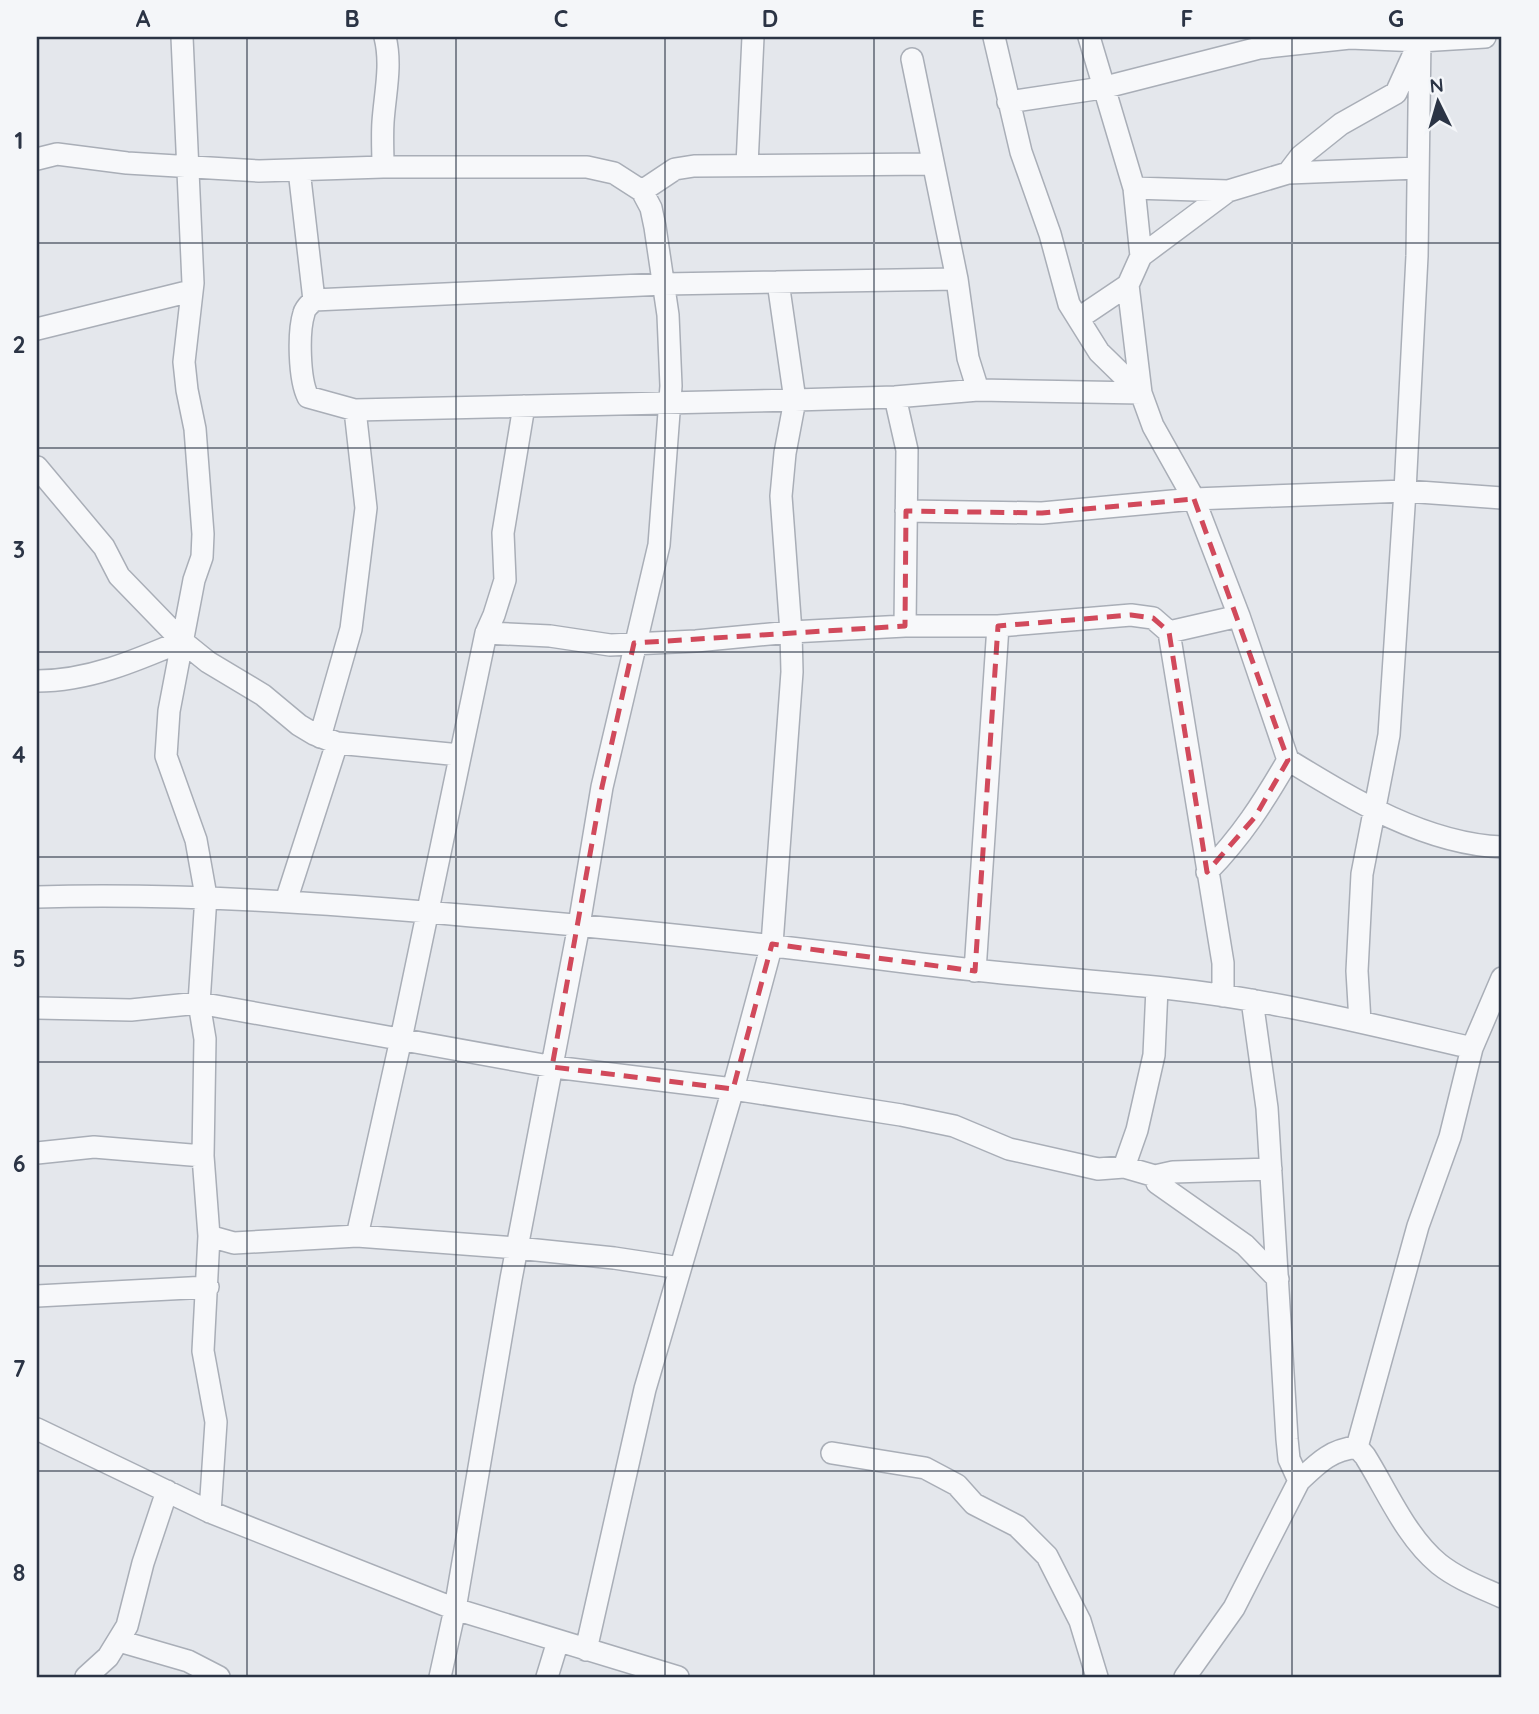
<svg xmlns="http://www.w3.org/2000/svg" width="1539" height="1714" font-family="Quicksand,sans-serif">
	<rect width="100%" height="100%" fill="#e4e7ec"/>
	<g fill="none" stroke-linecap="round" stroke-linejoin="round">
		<defs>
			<path id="minor" d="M 182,37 L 193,283 L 184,362 L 187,390 L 195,429 L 203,534 L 202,557 L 194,580 L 169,711 L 166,756 L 196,840 L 206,896 L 199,1003 L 205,1039 L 203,1156 L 209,1236 L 203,1351 L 216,1422 L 210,1512
				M 994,37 L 1021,152 L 1050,234 L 1069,304 L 1099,352 L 1141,393
				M 1089,37 L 1134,188 L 1141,256
				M 912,59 L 957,279 L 968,358 L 978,390
				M 1008,102 L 1102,88 L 1259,48 L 1350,38 L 1420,41 L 1485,37
				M 37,159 L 57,154 L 127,163 L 259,171 L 383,167 L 587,167 L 614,173 L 642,191 L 651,208 L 655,227 L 668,315 L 671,386 L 659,545 L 602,787 L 579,925 L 511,1279 L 455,1609 L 440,1677
				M 747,165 L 753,37
				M 383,167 C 383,152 382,137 383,122 C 385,93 392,65 385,37
				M 1418,168 L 1288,173 L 1228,191 L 1141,256 L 1128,285 L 1141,393 L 1153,426 L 1194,499 L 1239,616 L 1288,760 C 1352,799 1425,844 1502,847
				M 299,170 L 314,300
				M 1288,173 L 1301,156 L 1341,124 L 1396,93 L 1416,49
				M 1134,188 L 1228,191
				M 642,191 L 675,169 L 694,166 L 932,164
				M 957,279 L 664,284 L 314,300 C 310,304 305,308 304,313 C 298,332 299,379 308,397 L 355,410 L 795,400 L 895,397 L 978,390 L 1141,393
				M 1079,318 L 1128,285
				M 37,329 L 191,291
				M 895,397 L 907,450 L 905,626
				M 37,467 L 104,547 L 119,576 L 182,641 L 208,662 L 263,695 L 299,725 L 314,734 L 337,743 L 460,755
				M 906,511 L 1042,513 L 1194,499 L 1405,491 L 1502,498
				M 1169,632 L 1239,616
				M 486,633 L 550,636 L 610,645 L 696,641 L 791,632 L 905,626 L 998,626 L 1131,615 L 1153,618 L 1169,632 L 1223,963 L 1223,996
				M 37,681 C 88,681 135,661 182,641
				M 320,737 L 351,629 L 366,508 L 355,410
				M 1207,872 C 1242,836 1263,803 1288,760
				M 37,897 C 182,893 327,903 472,916 C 619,928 766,944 913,963 C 999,974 1086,980 1173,989 C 1274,1000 1373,1025 1472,1048
				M 286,901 L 337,743
				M 975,971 L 998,626
				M 1252,1000 L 1267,1108 L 1287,1439 L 1289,1459 L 1299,1481
				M 37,1008 L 131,1010 L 199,1003 L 554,1067 L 733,1089 L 901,1115 L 954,1126 L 1009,1149 L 1098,1169 L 1124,1167 L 1155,1176 L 1173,1172 L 1271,1169
				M 1360,1022 L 1357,971 L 1362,874 L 1389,735 L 1405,491 L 1417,256 L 1420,37
				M 37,1153 L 94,1147 L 203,1156
				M 1124,1167 L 1137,1130 L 1154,1055 L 1157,988
				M 1155,1176 L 1157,1183 L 1245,1245 L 1278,1279
				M 209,1236 L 234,1243 L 357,1236 L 517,1248 L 614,1258 L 680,1268
				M 357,1236 L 401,1039 L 486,633 L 494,615 L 505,580 L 503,533 L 524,406
				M 37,1296 L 208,1287
				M 37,1429 L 210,1512 L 455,1609 L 678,1677
				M 1357,1447 L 1418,1226 L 1450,1137 L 1472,1048 L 1502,978
				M 1357,1447 L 1365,1456 C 1387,1491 1406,1537 1439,1564 C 1458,1579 1480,1587 1502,1597
				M 832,1453 L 925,1468 L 957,1485 L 974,1504 L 1017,1526 L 1047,1556 L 1080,1621 L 1097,1677
				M 119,1641 L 188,1661 L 219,1677
				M 586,1650 L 645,1389 L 733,1089 L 772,944 L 792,672 L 791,632 L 781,496 L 785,453 L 795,400 L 778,282
				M 86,1677 L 108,1657 L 127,1626 L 143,1563 L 167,1491
				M 547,1677 L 558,1641
				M 1185,1677 L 1234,1608 L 1299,1481 C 1318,1463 1330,1450 1357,1447"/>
		</defs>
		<!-- minor casing -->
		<use href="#minor" stroke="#a9aeb7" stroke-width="24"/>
		<!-- minor -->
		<use href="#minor" stroke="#f7f8fa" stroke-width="21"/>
	</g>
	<!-- marked area -->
	<path fill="none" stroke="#d1495b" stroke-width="5" stroke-dasharray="14 9" stroke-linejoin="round" d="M 1194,499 L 1288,760 L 1255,817 L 1207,872 L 1169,632 L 1153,618 L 1131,615 L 998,626 L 975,971 L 772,944 L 733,1089 L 552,1067 L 602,787 L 634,643 L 905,626 L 906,511 L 1042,513 Z"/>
	<!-- grid -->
	<path fill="none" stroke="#2b3445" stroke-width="2" stroke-opacity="0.55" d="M 247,37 L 247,1677M 456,37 L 456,1677M 665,37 L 665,1677M 874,37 L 874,1677M 1083,37 L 1083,1677M 1292,37 L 1292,1677M 37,243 L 1502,243M 37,448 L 1502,448M 37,652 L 1502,652M 37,857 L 1502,857M 37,1062 L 1502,1062M 37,1266 L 1502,1266M 37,1471 L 1502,1471"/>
	<!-- border -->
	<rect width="1539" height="1714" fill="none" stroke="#f4f6f9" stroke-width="77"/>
	<!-- north arrow -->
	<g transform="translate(1438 102) rotate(355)" stroke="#f4f6f9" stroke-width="5" paint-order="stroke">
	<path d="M0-5L12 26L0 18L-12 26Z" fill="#2b3445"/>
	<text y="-10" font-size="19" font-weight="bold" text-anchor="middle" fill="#2b3445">N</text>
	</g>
	<rect x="38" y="38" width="1462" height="1638" fill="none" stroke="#2b3445" stroke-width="2.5"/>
	<g font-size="23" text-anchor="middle" font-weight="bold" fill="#2b3445">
		<text x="143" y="27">A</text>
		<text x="352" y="27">B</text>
		<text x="561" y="27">C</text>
		<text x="770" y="27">D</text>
		<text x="978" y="27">E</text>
		<text x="1187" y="27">F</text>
		<text x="1396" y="27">G</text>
		<text x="19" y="149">1</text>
		<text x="19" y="353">2</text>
		<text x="19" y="558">3</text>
		<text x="19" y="763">4</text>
		<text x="19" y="967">5</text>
		<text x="19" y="1172">6</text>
		<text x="19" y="1377">7</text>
		<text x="19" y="1581">8</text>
	</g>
</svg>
